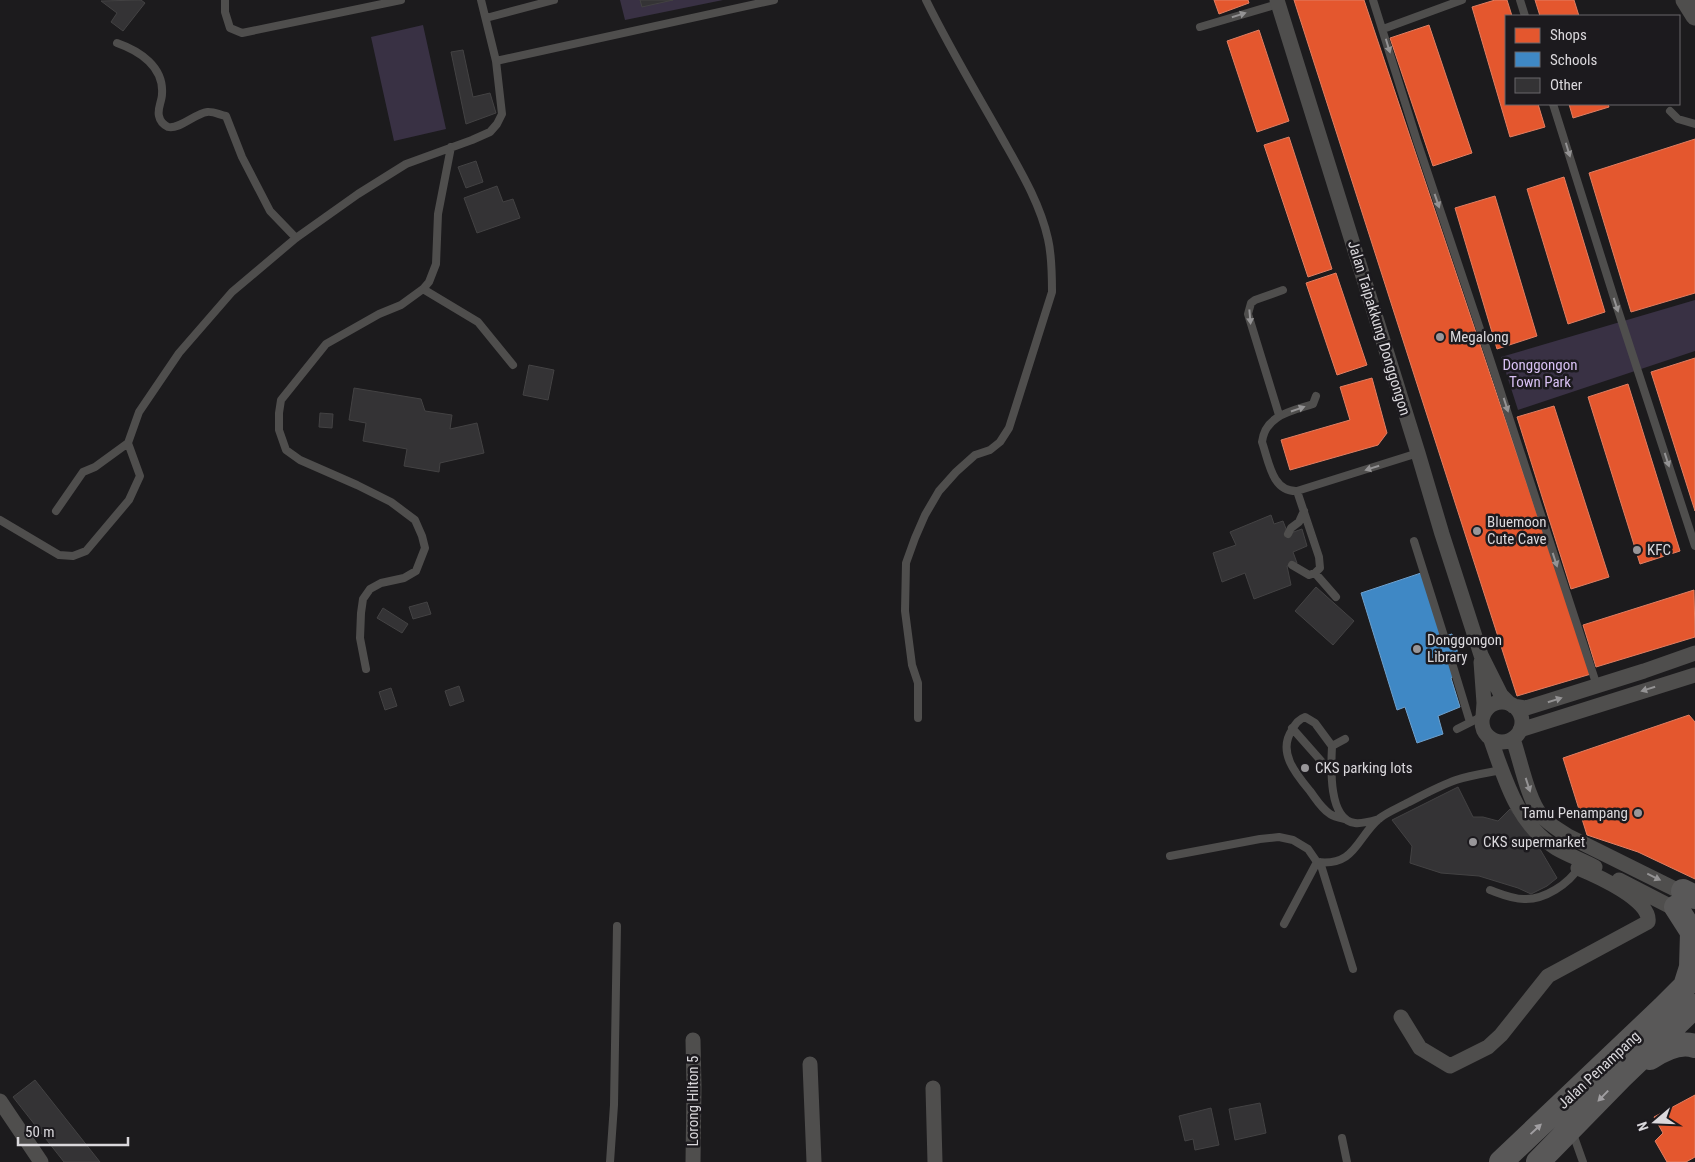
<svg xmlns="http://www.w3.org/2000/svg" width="1695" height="1162" font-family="'Roboto Condensed',sans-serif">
	<rect width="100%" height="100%" fill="#1c1b1d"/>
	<!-- green -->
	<path fill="#393144" d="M 620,0 L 723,0 L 625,20 Z
		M 423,25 L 446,129 L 394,141 L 371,37 Z
		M 1695,300 L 1695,351 L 1518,410 L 1501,357 Z"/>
	<!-- shops -->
	<path fill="#e4572e" stroke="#e17e62" d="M 1214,0 L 1248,0 L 1249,3 L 1219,14 Z
		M 1294,0 L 1364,0 L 1591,674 L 1517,696 Z
		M 1495,0 L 1507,0 L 1512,16 L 1506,16 L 1506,104 L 1538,104 L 1545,127 L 1510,137 L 1472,7 Z
		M 1535,0 L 1574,0 L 1579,16 L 1540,16 Z
		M 1429,25 L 1472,153 L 1433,166 L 1390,38 Z
		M 1259,30 L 1289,121 L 1257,132 L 1227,41 Z
		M 1569,104 L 1608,104 L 1609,107 L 1573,118 Z
		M 1289,137 L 1332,269 L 1308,277 L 1264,145 Z
		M 1695,139 L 1695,293 L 1631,312 L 1589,173 Z
		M 1564,177 L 1605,312 L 1568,324 L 1527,189 Z
		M 1495,196 L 1537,336 L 1497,349 L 1455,208 Z
		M 1336,273 L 1367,365 L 1337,375 L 1306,283 Z
		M 1695,358 L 1695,511 L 1651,372 Z
		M 1372,378 L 1387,433 L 1378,445 L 1290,470 L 1281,440 L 1350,420 L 1340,387 Z
		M 1628,384 L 1680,551 L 1640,564 L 1588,397 Z
		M 1554,406 L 1609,577 L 1571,589 L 1517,417 Z
		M 1694,590 L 1695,637 L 1596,667 L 1583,625 Z
		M 1689,715 L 1695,722 L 1695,879 L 1638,852 L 1587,835 L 1563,758 Z
		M 1695,1095 L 1695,1157 L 1686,1162 L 1667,1162 L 1655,1141 L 1663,1133 L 1654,1117 Z"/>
	<!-- schools -->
	<path fill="#3f88c5" stroke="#6ea0cc" d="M 1421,573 L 1442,637 L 1452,634 L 1460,660 L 1450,663 L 1454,676 L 1451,678 L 1460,707 L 1438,716 L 1443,734 L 1417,743 L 1405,707 L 1397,710 L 1361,593 Z"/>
	<!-- building -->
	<path fill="#343335" stroke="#434243" d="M 141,0 L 145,3 L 123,31 L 111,22 L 117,13 L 101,1 Z
		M 640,0 L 673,0 L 642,7 Z
		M 463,50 L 473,97 L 490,93 L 496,113 L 466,124 L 451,52 Z
		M 476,161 L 483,182 L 466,188 L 458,167 Z
		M 497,186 L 503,202 L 513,199 L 520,218 L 477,233 L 464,198 Z
		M 529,365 L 554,370 L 548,400 L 523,395 Z
		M 354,388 L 421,399 L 425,411 L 452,415 L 450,429 L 477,423 L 484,453 L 440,463 L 439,472 L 404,466 L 407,449 L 363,441 L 366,423 L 349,420 Z
		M 320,413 L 333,414 L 332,428 L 319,427 Z
		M 1271,515 L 1274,524 L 1283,521 L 1288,534 L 1302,529 L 1307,546 L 1293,552 L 1297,563 L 1287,566 L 1291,585 L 1254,599 L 1245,573 L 1222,582 L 1213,553 L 1236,545 L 1230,532 Z
		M 1316,587 L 1354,621 L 1333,645 L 1295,611 Z
		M 427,602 L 431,614 L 413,619 L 409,607 Z
		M 383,608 L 408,624 L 402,633 L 377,618 Z
		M 459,686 L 464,701 L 450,706 L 445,691 Z
		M 391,688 L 397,706 L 385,710 L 379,692 Z
		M 1458,787 L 1473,817 L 1483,817 L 1498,821 L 1510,809 L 1534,839 L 1557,878 L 1547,886 L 1531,894 L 1518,888 L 1479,876 L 1441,873 L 1410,863 L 1412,846 L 1392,820 Z
		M 35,1080 L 100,1162 L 64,1162 L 13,1097 Z
		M 1260,1103 L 1266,1133 L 1235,1140 L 1229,1109 Z
		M 1211,1108 L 1219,1145 L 1195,1150 L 1193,1139 L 1185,1141 L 1179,1116 Z"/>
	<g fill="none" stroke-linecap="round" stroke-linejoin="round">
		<!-- service -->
		<path stroke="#4f4e4d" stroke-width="8" d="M 225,0 L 225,12 L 230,28 L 242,33 L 401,0
			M 481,0 L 496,61 L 774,0
			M 1373,0 L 1417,141 L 1489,356 L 1597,686
			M 1520,0 L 1525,16
			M 486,18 L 554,0
			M 1200,27 L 1278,4
			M 1383,29 L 1462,0
			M 117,43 C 140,51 164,67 162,94 C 162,101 157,109 159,116 C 160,121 164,125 168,127 C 179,130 196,113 207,112 C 213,111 220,115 226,116 L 242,157 L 270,211 L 296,238
			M 1553,104 L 1616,304 L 1695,546
			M 1670,111 L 1678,119 L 1695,124
			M 423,289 L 478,322 L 513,365
			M 1316,396 L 1313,404 C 1292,411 1265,415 1262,442 C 1269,462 1272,492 1297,491 L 1418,453
			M 1279,415 L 1248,314 L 1251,303 L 1255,300 L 1283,290
			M 56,511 L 83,472 L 95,467 L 128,443
			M 0,520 L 59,555 L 73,556 L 86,551 L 129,500 L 140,476 L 128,443 L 139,412 L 179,353 L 232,292 L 296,238 L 358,194 L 406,164 L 472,140 L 490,132 L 497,124 L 502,114 L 496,61
			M 1288,534 L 1291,528 L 1299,522 L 1304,511
			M 1414,541 L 1444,636
			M 1292,565 L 1309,575 L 1315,573 L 1320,568 L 1319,557 L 1297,491
			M 1315,573 L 1336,597
			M 1452,663 L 1470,722
			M 366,669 L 360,638 L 361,613 L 363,599 L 370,589 L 381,583 L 404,578 L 416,571 L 425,548 L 422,536 L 415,520 L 391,502 L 357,485 L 300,460 L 286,450 L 279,430 L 279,413 L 281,400 L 326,344 L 379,314 L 401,305 L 423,289 L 429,282 L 436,264 L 438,214 L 451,147
			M 918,718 L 918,683 L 912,665 L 905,611 L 906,563 L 915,538 L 925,515 L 939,491 L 956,472 L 975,455 L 990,450 L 1000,442 L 1009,428 L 1052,292 C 1052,274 1052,256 1048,239 C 1040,203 1020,170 1002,138 C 976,92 949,47 926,0
			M 1292,728 L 1330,771
			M 1457,729 L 1483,716
			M 1345,739 L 1332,746 C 1331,766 1328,820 1355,823 C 1362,824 1372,821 1379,819
			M 1332,746 L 1315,723 L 1305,717 C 1299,719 1295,724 1292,730 C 1277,752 1296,774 1310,791 C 1316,799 1321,808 1330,814 C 1334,817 1340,818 1345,819
			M 1170,856 L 1260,839 L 1279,837 L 1293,840 L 1308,849 L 1317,862 C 1356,867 1357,836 1380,818 C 1388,812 1398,808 1407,803 C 1423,795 1439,786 1456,780 C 1471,775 1487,773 1502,770
			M 1320,862 L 1353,969
			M 1490,890 C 1501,894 1512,899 1524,899 C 1544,900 1569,884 1579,867
			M 1284,924 L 1317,862
			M 1572,1131 L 1583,1162
			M 1342,1138 L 1347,1162
			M 610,1162 L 614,1105 L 617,926"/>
		<!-- minor -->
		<path stroke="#4f4e4d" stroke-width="15" d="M 1277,0 L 1418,453 L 1442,534 L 1481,655 L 1501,695 L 1510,704
			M 1481,662 L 1484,703 L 1483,716
			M1482 722a20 20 0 1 1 40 0a20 20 0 1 1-40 0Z
			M 1513,706 L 1526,708 L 1644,671 L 1695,653
			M 1520,730 L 1695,675
			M 1513,739 C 1520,759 1528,800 1541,815 C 1548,824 1559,830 1568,836 L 1689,896
			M 1491,740 C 1505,780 1518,825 1556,848 C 1568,855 1582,860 1595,867
			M 1619,880 L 1683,913
			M 1401,1017 L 1420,1048 L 1450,1066 L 1488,1047 L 1501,1035 L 1548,976 L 1648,922 C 1652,900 1595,875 1578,868
			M 810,1064 L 814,1162
			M 933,1088 L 935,1162
			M 0,1101 L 41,1162
			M 693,1162 L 694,1087 L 693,1040"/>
		<!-- tertiary -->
		<path stroke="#4f4e4d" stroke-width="19" d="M 1685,0 L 1695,16"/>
		<!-- primary -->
		<path stroke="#595858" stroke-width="24" d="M 1683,891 L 1695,897
			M 1676,907 L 1692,932 L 1691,967 L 1685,986
			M 1650,1058 C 1662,1050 1680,1041 1695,1046
			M 1501,1162 L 1663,1008 L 1695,976
			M 1538,1162 L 1621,1077 L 1695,1006"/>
	</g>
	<!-- one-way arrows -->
	<defs><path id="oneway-solid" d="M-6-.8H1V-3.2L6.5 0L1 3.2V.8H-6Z" transform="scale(1.25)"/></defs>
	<g fill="#949394">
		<use href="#oneway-solid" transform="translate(1239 15) rotate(-17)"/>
		<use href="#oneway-solid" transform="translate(1388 46) rotate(73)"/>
		<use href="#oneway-solid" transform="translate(1568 150) rotate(73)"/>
		<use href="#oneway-solid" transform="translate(1437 201) rotate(71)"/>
		<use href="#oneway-solid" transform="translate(1616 305) rotate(72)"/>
		<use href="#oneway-solid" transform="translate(1250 317) rotate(85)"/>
		<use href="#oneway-solid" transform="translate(1506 405) rotate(72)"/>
		<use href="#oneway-solid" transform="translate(1298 409) rotate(-19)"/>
		<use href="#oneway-solid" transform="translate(1667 460) rotate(72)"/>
		<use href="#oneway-solid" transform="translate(1372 468) rotate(163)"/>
		<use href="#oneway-solid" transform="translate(1555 560) rotate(72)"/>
		<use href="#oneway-solid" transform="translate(1648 689) rotate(163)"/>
		<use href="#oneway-solid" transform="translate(1555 700) rotate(-17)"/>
		<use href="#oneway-solid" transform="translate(1528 785) rotate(72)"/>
		<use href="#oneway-solid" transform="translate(1654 877) rotate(26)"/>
	</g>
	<g fill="#a09ea1">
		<use href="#oneway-solid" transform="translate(1603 1096) rotate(134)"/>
		<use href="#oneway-solid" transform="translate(1536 1129) rotate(-43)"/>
	</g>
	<!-- markers -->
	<g fill="#989699" stroke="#1c1a1e" stroke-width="2">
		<circle cx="1440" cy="337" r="5"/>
		<circle cx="1477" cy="531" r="5"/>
		<circle cx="1637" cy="550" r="5"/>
		<circle cx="1417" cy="649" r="5"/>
		<circle cx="1305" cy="768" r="5"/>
		<circle cx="1638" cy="813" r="5"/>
		<circle cx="1473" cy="842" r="5"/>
	</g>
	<g text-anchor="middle" stroke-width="5" stroke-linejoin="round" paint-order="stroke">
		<!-- street labels -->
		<g font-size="15" fill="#dad8dc" stroke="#1c1a1e">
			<text transform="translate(1379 328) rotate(73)" y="5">Jalan Taipakkung Donggongon</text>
			<text transform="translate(1599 1070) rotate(-43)" y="5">Jalan Penampang</text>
			<text transform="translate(693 1101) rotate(-90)" y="5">Lorong Hilton 5</text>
		</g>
		<!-- poi labels -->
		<g font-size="15" fill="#dad8dc" stroke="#1c1a1e" text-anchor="start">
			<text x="1450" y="342">Megalong</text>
			<text x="1487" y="527">Bluemoon<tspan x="1487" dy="17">Cute Cave</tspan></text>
			<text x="1647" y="555">KFC</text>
			<text x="1427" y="645">Donggongon<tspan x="1427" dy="17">Library</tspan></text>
			<text x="1315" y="773">CKS parking lots</text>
			<text x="1628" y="818" text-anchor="end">Tamu Penampang</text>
			<text x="1483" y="847">CKS supermarket</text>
		</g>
		<!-- park labels -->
		<g font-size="15" fill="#d7bff2" stroke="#1c1a1e">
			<text x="1540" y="370">Donggongon<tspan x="1540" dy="17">Town Park</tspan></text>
		</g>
	</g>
	<!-- legend -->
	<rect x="1505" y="15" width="175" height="90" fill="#1c1a1e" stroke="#68666a"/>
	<rect x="1515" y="28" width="25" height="15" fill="#e4572e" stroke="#68666a"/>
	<text x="1550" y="40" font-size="15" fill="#dad8dc">Shops</text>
	<rect x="1515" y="52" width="25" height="15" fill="#3f88c5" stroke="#68666a"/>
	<text x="1550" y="65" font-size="15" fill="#dad8dc">Schools</text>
	<rect x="1515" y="78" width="25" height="15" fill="#343335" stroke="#68666a"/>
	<text x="1550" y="90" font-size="15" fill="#dad8dc">Other</text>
	<!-- north arrow -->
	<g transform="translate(1655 1122) rotate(251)" stroke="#1c1a1e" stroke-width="4" paint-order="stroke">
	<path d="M0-4L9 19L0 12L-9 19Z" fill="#dad8dc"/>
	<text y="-8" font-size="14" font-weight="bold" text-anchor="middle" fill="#dad8dc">N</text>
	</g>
	<!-- scale -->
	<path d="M18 1137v8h110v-8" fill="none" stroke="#dad8dc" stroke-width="2.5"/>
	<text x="25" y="1137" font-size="15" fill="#dad8dc" stroke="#1c1a1e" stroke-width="4" paint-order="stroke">50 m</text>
</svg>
